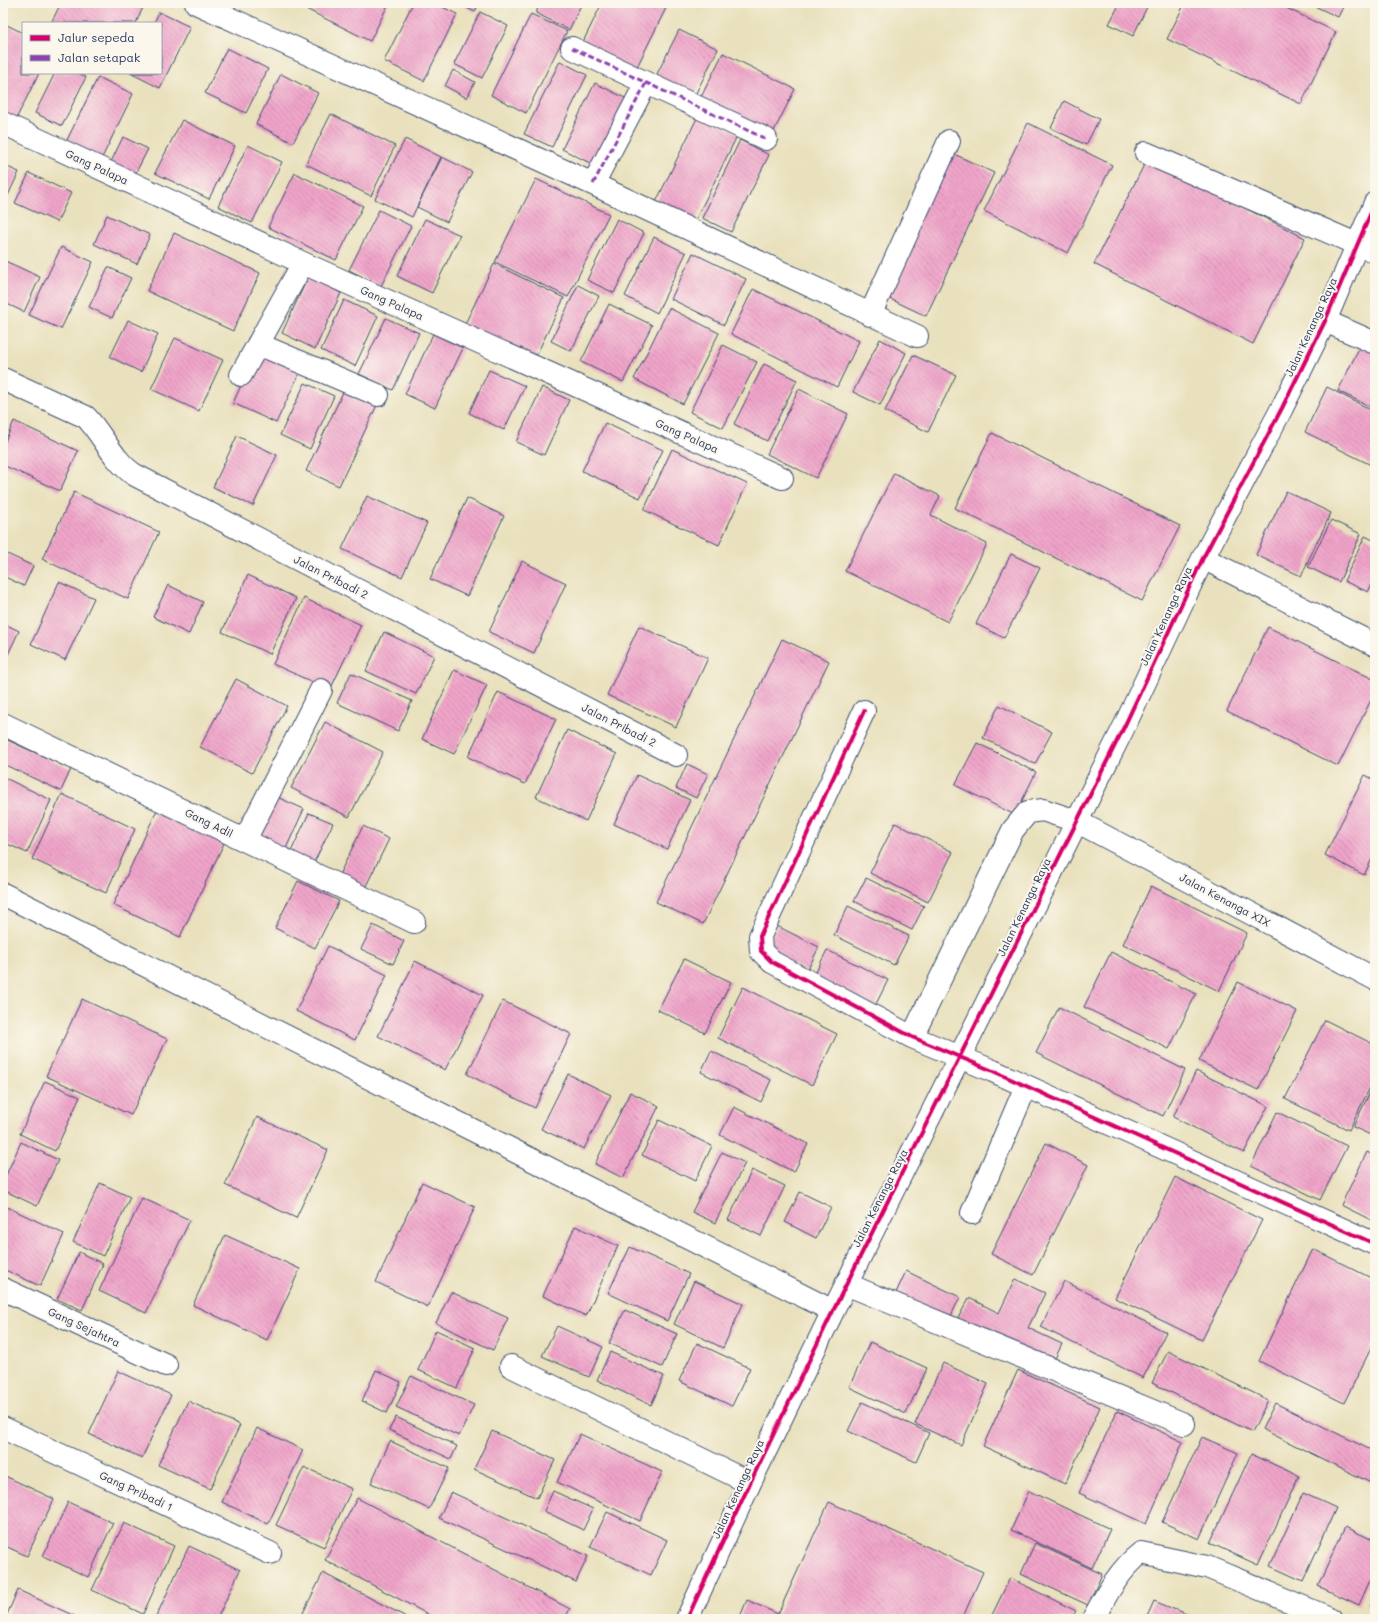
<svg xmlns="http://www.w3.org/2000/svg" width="1378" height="1622" font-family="Mali,sans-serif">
	<defs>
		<pattern id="building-back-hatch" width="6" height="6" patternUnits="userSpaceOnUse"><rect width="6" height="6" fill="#f0a4c9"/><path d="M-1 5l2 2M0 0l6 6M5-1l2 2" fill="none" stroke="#c286a6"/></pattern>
	</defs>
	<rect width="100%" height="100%" fill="#fbf7ec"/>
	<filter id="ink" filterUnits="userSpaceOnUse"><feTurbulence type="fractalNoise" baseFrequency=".025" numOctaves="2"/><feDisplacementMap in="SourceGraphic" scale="8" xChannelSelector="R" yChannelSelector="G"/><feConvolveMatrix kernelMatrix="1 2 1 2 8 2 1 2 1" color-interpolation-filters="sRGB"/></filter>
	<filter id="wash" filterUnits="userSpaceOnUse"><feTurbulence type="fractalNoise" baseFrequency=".012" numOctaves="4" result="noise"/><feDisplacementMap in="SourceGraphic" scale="16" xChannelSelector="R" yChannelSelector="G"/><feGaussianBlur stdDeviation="0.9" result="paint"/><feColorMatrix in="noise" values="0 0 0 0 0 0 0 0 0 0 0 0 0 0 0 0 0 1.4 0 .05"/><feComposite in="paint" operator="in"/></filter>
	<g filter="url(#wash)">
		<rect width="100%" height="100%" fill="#e9e1bd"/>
		<g id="blocks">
			<!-- building -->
			<path fill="url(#building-back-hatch)" d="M 61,3 L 145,3 L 136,23 L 57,23 L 52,21 Z
				M 294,3 L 389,3 L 370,41 Z
				M 413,3 L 434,3 L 457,14 L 424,81 L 384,61 Z
				M 457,3 L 479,3 L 475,12 Z
				M 540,3 L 582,3 L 569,30 L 536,13 Z
				M 602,3 L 661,3 L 667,6 L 633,75 L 580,48 Z
				M 1120,3 L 1149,3 L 1133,36 L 1109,24 Z
				M 1185,3 L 1276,3 L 1336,32 L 1301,104 L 1167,39 Z
				M 1308,3 L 1345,3 L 1338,17 Z
				M 159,12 L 190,27 L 160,88 L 130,73 L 161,73 L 161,23 L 154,23 Z
				M 480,12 L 508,26 L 482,78 L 454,64 Z
				M 531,14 L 567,31 L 526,113 L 491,95 Z
				M 3,23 L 23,33 L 23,73 L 39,73 L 16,119 L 3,112 Z
				M 679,30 L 718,49 L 692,101 L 653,82 Z
				M 227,48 L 268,69 L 246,113 L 205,93 Z
				M 723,53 L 795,89 L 772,135 L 700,99 Z
				M 560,61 L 587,75 L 552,147 L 524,134 Z
				M 453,70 L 475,82 L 467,98 L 445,86 Z
				M 55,73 L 78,73 L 86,77 L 62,126 L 35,113 Z
				M 281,74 L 318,93 L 293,143 L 256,124 Z
				M 98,77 L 133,94 L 99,164 L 64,146 Z
				M 595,83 L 629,100 L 596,166 L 562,149 Z
				M 1064,101 L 1099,119 L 1086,145 L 1051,128 Z
				M 331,114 L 395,146 L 371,196 L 306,164 Z
				M 699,114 L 738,134 L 693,225 L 654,206 Z
				M 182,120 L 235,146 L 209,199 L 155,173 Z
				M 1028,123 L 1112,165 L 1068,253 L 984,211 Z
				M 123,137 L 148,149 L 132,180 L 108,168 Z
				M 405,139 L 441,157 L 412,217 L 375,199 Z
				M 740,140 L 769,155 L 731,232 L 702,218 Z
				M 248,145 L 282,162 L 252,223 L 218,206 Z
				M 950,152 L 994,173 L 926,316 L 882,295 Z
				M 442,157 L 472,172 L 447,222 L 417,207 Z
				M 1147,159 L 1305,238 L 1253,344 L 1094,264 Z
				M 3,165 L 19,172 L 3,206 Z
				M 29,173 L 71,193 L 57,222 L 15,203 Z
				M 295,173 L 363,206 L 336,260 L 268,227 Z
				M 536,179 L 609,214 L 568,297 L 495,262 Z
				M 379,210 L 411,226 L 381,286 L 349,270 Z
				M 107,215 L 150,235 L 137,264 L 94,244 Z
				M 425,219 L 460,235 L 432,293 L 397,276 Z
				M 617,219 L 644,233 L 614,293 L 587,280 Z
				M 174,233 L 260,273 L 233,331 L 147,291 Z
				M 654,237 L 686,253 L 657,313 L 625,296 Z
				M 61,247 L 93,262 L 61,329 L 29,315 Z
				M 693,253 L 746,279 L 724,325 L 671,299 Z
				M 3,260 L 40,277 L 24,312 L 3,302 Z
				M 494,264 L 564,298 L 533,362 L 463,328 Z
				M 108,267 L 131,278 L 112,318 L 89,307 Z
				M 308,277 L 341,293 L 315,349 L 282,333 Z
				M 578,285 L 599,296 L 571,351 L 551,341 Z
				M 753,289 L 859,341 L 837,387 L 731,334 Z
				M 344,300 L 378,316 L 355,366 L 321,350 Z
				M 609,304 L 652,325 L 623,382 L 581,362 Z
				M 669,308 L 719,333 L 683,404 L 634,379 Z
				M 386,318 L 419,333 L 393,390 L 359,374 Z
				M 128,320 L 158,334 L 141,372 L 110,357 Z
				M 433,334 L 463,348 L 435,408 L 405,394 Z
				M 175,338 L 223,360 L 199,411 L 151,389 Z
				M 880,339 L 906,353 L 880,405 L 853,392 Z
				M 1361,344 L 1375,351 L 1375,409 L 1338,391 Z
				M 723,345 L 757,362 L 723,428 L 690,412 Z
				M 257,351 L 300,372 L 276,423 L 233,403 Z
				M 913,355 L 956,375 L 928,432 L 885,411 Z
				M 764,364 L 797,380 L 767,441 L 734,424 Z
				M 489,370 L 525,386 L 504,430 L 469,413 Z
				M 305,383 L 334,396 L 310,449 L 280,435 Z
				M 542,387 L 569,400 L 544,455 L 516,442 Z
				M 1327,387 L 1375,412 L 1375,467 L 1305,432 Z
				M 799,389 L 848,414 L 816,478 L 767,454 Z
				M 344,390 L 377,405 L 339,486 L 306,471 Z
				M 14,421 L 78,451 L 60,491 L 3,465 L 3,446 Z
				M 605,423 L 663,450 L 640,498 L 582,471 Z
				M 992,433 L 1180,526 L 1142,601 L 955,508 Z
				M 237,436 L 277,455 L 253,506 L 213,487 Z
				M 672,449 L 747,484 L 719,545 L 644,510 Z
				M 894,473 L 940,496 L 931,515 L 987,544 L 948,622 L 845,571 Z
				M 1286,491 L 1331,513 L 1301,576 L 1256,555 Z
				M 74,492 L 159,532 L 128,599 L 42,559 Z
				M 367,496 L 427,523 L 402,577 L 342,549 Z
				M 467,498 L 504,516 L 467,596 L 430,579 Z
				M 1331,520 L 1361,534 L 1339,582 L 1308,567 Z
				M 1365,536 L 1375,541 L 1375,577 L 1368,592 L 1344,581 Z
				M 3,552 L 33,566 L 24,586 L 3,576 Z
				M 1011,554 L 1040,568 L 1004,638 L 976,624 Z
				M 522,561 L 566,583 L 534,653 L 489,632 Z
				M 248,575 L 296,598 L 270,654 L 222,632 Z
				M 59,582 L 94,598 L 65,660 L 31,644 Z
				M 168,585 L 203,602 L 189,634 L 153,617 Z
				M 304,598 L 361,625 L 330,690 L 273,664 Z
				M 3,623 L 19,631 L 3,665 Z
				M 639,626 L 708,658 L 676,727 L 607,695 Z
				M 1268,627 L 1375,680 L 1375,692 L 1338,766 L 1227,711 Z
				M 384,632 L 434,656 L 416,694 L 366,671 Z
				M 782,639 L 829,661 L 703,924 L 656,902 Z
				M 454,670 L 487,685 L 454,754 L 422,739 Z
				M 351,673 L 412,701 L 398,731 L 337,703 Z
				M 236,679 L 287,706 L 252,773 L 200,747 Z
				M 498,692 L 556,719 L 525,784 L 468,757 Z
				M 999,705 L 1052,732 L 1035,764 L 983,738 Z
				M 325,722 L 383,752 L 349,817 L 291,788 Z
				M 567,730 L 617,754 L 586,821 L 536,797 Z
				M 3,738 L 71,769 L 61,791 L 3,764 Z
				M 977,743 L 1036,772 L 1015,815 L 955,785 Z
				M 687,764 L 708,774 L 696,798 L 676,788 Z
				M 637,775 L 690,800 L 667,849 L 614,824 Z
				M 1365,775 L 1375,780 L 1375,853 L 1364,875 L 1325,855 Z
				M 3,777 L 51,800 L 27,853 L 3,842 Z
				M 62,794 L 135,829 L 106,893 L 32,859 Z
				M 277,797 L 304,809 L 283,855 L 256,843 Z
				M 157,810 L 225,841 L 180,937 L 113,905 Z
				M 309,813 L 333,823 L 311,869 L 288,858 Z
				M 895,823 L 953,852 L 928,902 L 870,873 Z
				M 363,826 L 389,839 L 365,888 L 339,875 Z
				M 866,878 L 924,906 L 912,930 L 854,901 Z
				M 298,881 L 339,901 L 315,948 L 275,928 Z
				M 1151,886 L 1247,933 L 1219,991 L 1123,944 Z
				M 848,906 L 909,936 L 894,965 L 834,935 Z
				M 373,925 L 404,941 L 393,964 L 361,949 Z
				M 777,926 L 819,947 L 807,971 L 765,950 Z
				M 328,946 L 387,975 L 355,1040 L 296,1011 Z
				M 827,950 L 888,980 L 875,1006 L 814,976 Z
				M 1111,952 L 1196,994 L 1169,1049 L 1084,1007 Z
				M 684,959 L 731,982 L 705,1033 L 658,1010 Z
				M 415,961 L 483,995 L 445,1070 L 378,1036 Z
				M 1238,982 L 1297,1011 L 1258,1090 L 1199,1061 Z
				M 743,987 L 837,1034 L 812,1085 L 718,1038 Z
				M 82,999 L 167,1039 L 131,1115 L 46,1076 Z
				M 503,1001 L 571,1034 L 535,1108 L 467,1074 Z
				M 1059,1007 L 1185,1070 L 1163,1116 L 1036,1053 Z
				M 1325,1020 L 1375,1045 L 1375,1077 L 1349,1130 L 1285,1099 Z
				M 711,1051 L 771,1080 L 761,1102 L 701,1072 Z
				M 1196,1071 L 1268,1106 L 1244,1153 L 1173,1117 Z
				M 568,1074 L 611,1095 L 584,1149 L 541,1129 Z
				M 45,1081 L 80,1097 L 55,1151 L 20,1134 Z
				M 1372,1088 L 1375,1089 L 1375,1137 L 1353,1127 Z
				M 630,1092 L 659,1106 L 623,1178 L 595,1164 Z
				M 734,1107 L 808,1144 L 794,1172 L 720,1135 Z
				M 1277,1112 L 1347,1146 L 1320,1200 L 1251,1166 Z
				M 257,1117 L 328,1150 L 296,1218 L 225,1185 Z
				M 659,1120 L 712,1146 L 695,1181 L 642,1155 Z
				M 21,1142 L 58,1160 L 37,1206 L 3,1190 L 3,1182 Z
				M 1046,1143 L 1088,1165 L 1033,1275 L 991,1254 Z
				M 722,1152 L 745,1163 L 715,1223 L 692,1212 Z
				M 1367,1152 L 1375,1156 L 1375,1222 L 1341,1205 Z
				M 752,1170 L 785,1186 L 761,1236 L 728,1220 Z
				M 1175,1177 L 1262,1220 L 1202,1340 L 1115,1298 Z
				M 422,1182 L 475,1207 L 428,1307 L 376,1282 Z
				M 100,1183 L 130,1197 L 103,1256 L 73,1242 Z
				M 800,1192 L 831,1207 L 816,1238 L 785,1222 Z
				M 142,1198 L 190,1220 L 146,1313 L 99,1291 Z
				M 3,1205 L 64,1234 L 40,1286 L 3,1269 Z
				M 575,1226 L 618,1246 L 586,1316 L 543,1296 Z
				M 225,1235 L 300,1269 L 267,1340 L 193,1305 Z
				M 630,1247 L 689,1274 L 667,1321 L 608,1293 Z
				M 1313,1249 L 1375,1280 L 1375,1340 L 1344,1403 L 1259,1361 Z
				M 79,1252 L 103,1264 L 82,1310 L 57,1299 Z
				M 906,1271 L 960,1297 L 948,1322 L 895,1295 Z
				M 1015,1279 L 1045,1293 L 1028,1328 L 1062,1344 L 1051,1367 L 957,1320 L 969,1298 L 999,1313 Z
				M 694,1281 L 743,1304 L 723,1348 L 674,1324 Z
				M 1064,1281 L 1166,1332 L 1143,1378 L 1041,1327 Z
				M 451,1292 L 508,1318 L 493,1350 L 436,1323 Z
				M 625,1310 L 677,1334 L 662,1367 L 609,1343 Z
				M 557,1326 L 603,1347 L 589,1377 L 542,1356 Z
				M 436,1330 L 475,1348 L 457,1388 L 418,1370 Z
				M 870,1342 L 927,1368 L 906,1414 L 849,1387 Z
				M 697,1343 L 750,1368 L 732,1406 L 679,1381 Z
				M 1168,1351 L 1268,1400 L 1252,1432 L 1152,1383 Z
				M 610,1352 L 664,1376 L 651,1405 L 597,1380 Z
				M 943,1363 L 988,1384 L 961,1445 L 915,1424 Z
				M 376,1370 L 401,1382 L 387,1413 L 362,1401 Z
				M 1018,1370 L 1100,1407 L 1065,1484 L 983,1446 Z
				M 118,1371 L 171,1395 L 142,1458 L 89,1434 Z
				M 411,1376 L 474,1405 L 459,1436 L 396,1407 Z
				M 188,1401 L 240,1425 L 210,1489 L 158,1465 Z
				M 862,1402 L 929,1433 L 916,1462 L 848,1431 Z
				M 1275,1403 L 1375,1452 L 1375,1485 L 1262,1429 Z
				M 1117,1411 L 1183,1442 L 1146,1524 L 1079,1493 Z
				M 396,1417 L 457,1446 L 451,1459 L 389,1430 Z
				M 257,1428 L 303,1450 L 268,1524 L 222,1502 Z
				M 492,1431 L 555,1460 L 537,1498 L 474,1469 Z
				M 580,1434 L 662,1472 L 640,1521 L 557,1482 Z
				M 1202,1437 L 1238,1453 L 1199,1539 L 1162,1522 Z
				M 390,1441 L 449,1468 L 429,1509 L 371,1483 Z
				M 1251,1454 L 1299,1476 L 1258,1565 L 1210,1543 Z
				M 304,1467 L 352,1489 L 324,1547 L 276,1525 Z
				M 3,1475 L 54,1499 L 27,1556 L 3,1545 Z
				M 553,1491 L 593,1509 L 583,1530 L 544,1511 Z
				M 1029,1491 L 1110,1529 L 1092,1568 L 1011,1530 Z
				M 451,1492 L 588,1556 L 576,1582 L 439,1518 Z
				M 1303,1493 L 1336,1508 L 1303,1581 L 1270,1566 Z
				M 357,1498 L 570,1609 L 564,1619 L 437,1619 L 325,1560 Z
				M 68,1502 L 113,1523 L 88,1577 L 43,1556 Z
				M 829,1502 L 983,1572 L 962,1619 L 739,1619 L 747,1600 L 778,1614 Z
				M 607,1512 L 667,1540 L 651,1575 L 590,1547 Z
				M 124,1523 L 174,1546 L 143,1614 L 92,1590 Z
				M 1345,1527 L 1375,1541 L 1375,1569 L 1359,1605 L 1318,1586 Z
				M 1035,1543 L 1102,1574 L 1088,1605 L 1021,1574 Z
				M 189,1546 L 240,1570 L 217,1619 L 155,1619 Z
				M 323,1573 L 410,1619 L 300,1619 Z
				M 1010,1578 L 1076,1611 L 1071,1619 L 1000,1619 L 992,1615 Z
				M 18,1590 L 81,1619 L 5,1619 Z
				M 1375,1595 L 1375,1610 L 1369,1607 Z
				M 1154,1601 L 1198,1619 L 1146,1619 Z"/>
		</g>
	</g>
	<g filter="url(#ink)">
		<use href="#blocks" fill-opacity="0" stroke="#3a4a6c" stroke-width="1"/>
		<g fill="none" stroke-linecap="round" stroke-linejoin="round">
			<defs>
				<path id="minor" d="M 196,3 L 593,184 L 917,336
					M 572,48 L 766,139
					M 3,123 L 303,263 L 782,478
					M 1146,153 L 1375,252
					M 593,184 L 646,83
					M 870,315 L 949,141
					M 1325,321 L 1375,343
					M 258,344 L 378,395
					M 241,375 L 303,263
					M 3,379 L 86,417 C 103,435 114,462 135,475 L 676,755
					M 1203,558 L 1375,645
					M 864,711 L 760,936 L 761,951 L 772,962 L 912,1037 L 993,1071 L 1375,1244
					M 3,724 L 414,922
					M 245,840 L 321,690
					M 3,894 L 833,1311
					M 912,1037 L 1013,830 L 1028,812 L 1043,810 L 1076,821 L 1375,979
					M 972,1213 L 1026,1086
					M 846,1284 L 1184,1424
					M 3,1289 L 166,1365
					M 511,1366 L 750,1483
					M 3,1428 L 270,1553
					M 687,1619 L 750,1483 L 833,1311 L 1125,725 L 1203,558 L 1282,408 L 1325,321 L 1375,203
					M 1093,1619 C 1106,1595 1119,1570 1141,1553 L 1207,1567 L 1332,1619"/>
			</defs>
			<!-- minor casing -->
			<use href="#minor" stroke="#3a4a6c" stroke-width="24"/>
			<!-- minor -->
			<use href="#minor" stroke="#fff" stroke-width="22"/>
			<!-- quiet -->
			<path stroke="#8e44ad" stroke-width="3" stroke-dasharray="6 3" stroke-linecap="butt" d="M 572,48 L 766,139
				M 593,184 L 646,83"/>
			<defs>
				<path id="cycleway" d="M 864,711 L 760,936 L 761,951 L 772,962 L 912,1037 L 993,1071 L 1375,1244
					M 687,1619 L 750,1483 L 833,1311 L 1125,725 L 1203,558 L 1282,408 L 1325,321 L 1375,203"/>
			</defs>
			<!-- cycleway casing -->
			<use href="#cycleway" stroke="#fbf7ec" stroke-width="6"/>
			<!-- cycleway -->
			<use href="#cycleway" stroke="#d6006c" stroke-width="4"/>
		</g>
	</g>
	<g text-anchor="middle" stroke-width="4" stroke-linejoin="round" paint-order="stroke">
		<!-- street labels -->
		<g font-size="11" fill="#1b2f5e" stroke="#fbf7ec">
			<text transform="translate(97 167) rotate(25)" y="4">Gang Palapa</text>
			<text transform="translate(392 303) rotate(24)" y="4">Gang Palapa</text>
			<text transform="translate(1311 327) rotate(-65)" y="4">Jalan Kenanga Raya</text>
			<text transform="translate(687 436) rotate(24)" y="4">Gang Palapa</text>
			<text transform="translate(331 577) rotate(27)" y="4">Jalan Pribadi 2</text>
			<text transform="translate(1166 616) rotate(-65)" y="4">Jalan Kenanga Raya</text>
			<text transform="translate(619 725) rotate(27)" y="4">Jalan Pribadi 2</text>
			<text transform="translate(209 823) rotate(26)" y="4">Gang Adil</text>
			<text transform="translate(1225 900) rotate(28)" y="4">Jalan Kenanga XIX</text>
			<text transform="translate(1024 907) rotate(-64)" y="4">Jalan Kenanga Raya</text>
			<text transform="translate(880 1198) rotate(-63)" y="4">Jalan Kenanga Raya</text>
			<text transform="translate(84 1327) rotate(25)" y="4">Gang Sejahtra</text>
			<text transform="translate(738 1489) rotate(-65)" y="4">Jalan Kenanga Raya</text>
			<text transform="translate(136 1491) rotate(25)" y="4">Gang Pribadi 1</text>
		</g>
	</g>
	<!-- margin -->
	<rect width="1378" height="1622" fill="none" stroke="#fbf7ec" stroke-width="16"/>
	<!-- legend -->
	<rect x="22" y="22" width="140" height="52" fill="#fbf7ec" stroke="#a1a7b3"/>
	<rect x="30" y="35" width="20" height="6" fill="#d6006c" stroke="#a1a7b3"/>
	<text x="58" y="42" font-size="12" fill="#1b2f5e">Jalur sepeda</text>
	<rect x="30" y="55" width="20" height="6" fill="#8e44ad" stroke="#a1a7b3"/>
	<text x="58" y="62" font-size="12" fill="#1b2f5e">Jalan setapak</text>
</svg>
